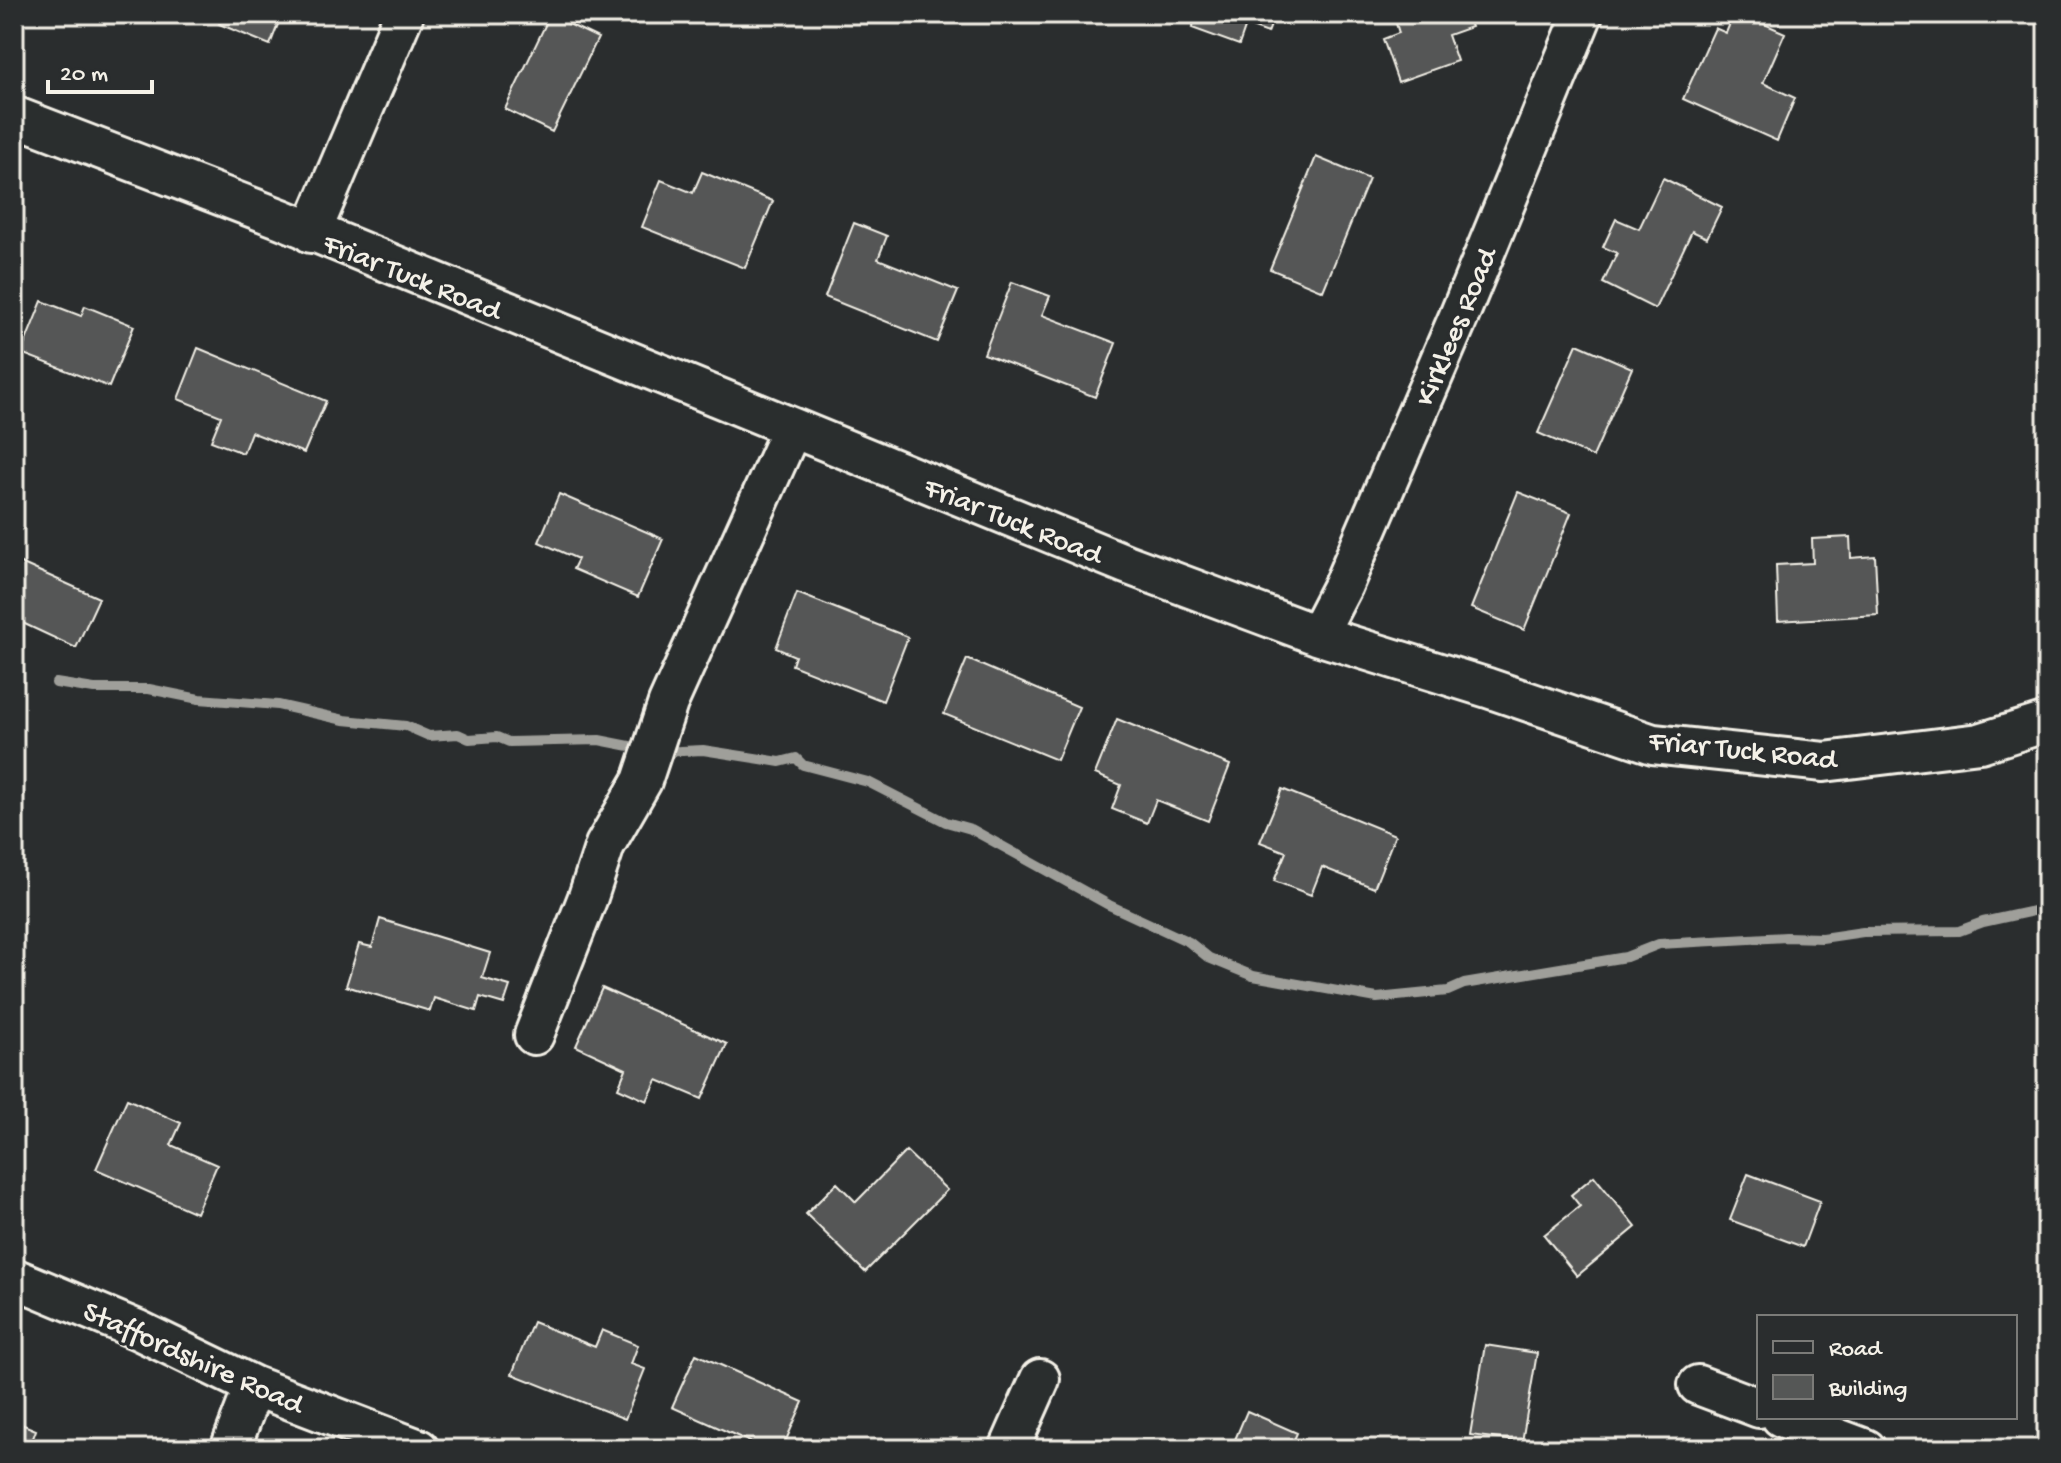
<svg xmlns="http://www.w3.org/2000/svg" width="2061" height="1463" font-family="'Gochi Hand',sans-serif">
	<rect width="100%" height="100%" fill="#2a2d2e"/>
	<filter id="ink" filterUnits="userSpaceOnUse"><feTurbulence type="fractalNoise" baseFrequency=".0125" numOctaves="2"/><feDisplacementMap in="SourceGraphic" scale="16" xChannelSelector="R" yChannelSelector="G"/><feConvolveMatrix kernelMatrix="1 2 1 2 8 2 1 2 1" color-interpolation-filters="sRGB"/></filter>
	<g filter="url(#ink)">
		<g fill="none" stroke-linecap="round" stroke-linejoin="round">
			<!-- stream -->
			<path stroke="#9f9f9a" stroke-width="10" d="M 56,683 L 94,689 L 149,689 L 199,699 L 278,705 L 344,720 L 406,726 L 429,736 L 458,734 L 469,739 L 497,737 L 509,742 L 599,740 L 645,749
				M 661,752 L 703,750 L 780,762 L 796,758 L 803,765 L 868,782 L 946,822 L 971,829 L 1109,905 L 1189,942 L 1209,958 L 1253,976 L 1377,998 L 1448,991 L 1464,984 L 1626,957 L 1659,944 L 1786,937 L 1822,938 L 1863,932 L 1959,931 L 1983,922 L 2047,908"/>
		</g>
		<!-- building -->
		<path fill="#555756" stroke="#f4f1e8" stroke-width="2" d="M 224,14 L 282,14 L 270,45 L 219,24 Z
			M 1198,14 L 1275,14 L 1268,33 L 1246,25 L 1239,45 L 1192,28 Z
			M 1393,14 L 1466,14 L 1471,27 L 1448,35 L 1457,61 L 1398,82 L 1383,39 L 1399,33 Z
			M 1734,14 L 1742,14 L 1785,33 L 1763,83 L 1795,98 L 1777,141 L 1683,99 L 1715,28 L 1726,33 Z
			M 550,15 L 598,38 L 552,132 L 505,109 Z
			M 1316,157 L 1369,179 L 1323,291 L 1270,269 Z
			M 702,172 L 773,201 L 745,268 L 642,227 L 661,180 L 693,193 Z
			M 1663,178 L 1722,207 L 1707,238 L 1692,231 L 1655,309 L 1603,283 L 1617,253 L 1603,247 L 1616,219 L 1639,229 Z
			M 854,223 L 887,236 L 878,259 L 958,291 L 937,342 L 825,297 Z
			M 1012,282 L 1050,296 L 1042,315 L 1116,343 L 1095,397 L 984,354 Z
			M 42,301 L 81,316 L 85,306 L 134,326 L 109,387 L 21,353 Z
			M 1577,344 L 1632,368 L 1593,457 L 1538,433 Z
			M 198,348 L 326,401 L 304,453 L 251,432 L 243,453 L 211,441 L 221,416 L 178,399 Z
			M 1518,492 L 1571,513 L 1524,630 L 1471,608 Z
			M 559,494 L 663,539 L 638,597 L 573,569 L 578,559 L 539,542 Z
			M 1850,537 L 1851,558 L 1875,556 L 1878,615 L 1778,621 L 1776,565 L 1813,563 L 1812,539 Z
			M 14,560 L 99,598 L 76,648 L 14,619 Z
			M 797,593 L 908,637 L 883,701 L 792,665 L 795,656 L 776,648 Z
			M 967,659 L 1079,707 L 1057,760 L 944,714 Z
			M 1117,719 L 1230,765 L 1208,821 L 1156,800 L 1147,823 L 1112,809 L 1121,785 L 1095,774 Z
			M 1282,789 L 1395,835 L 1374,888 L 1322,867 L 1311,895 L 1274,881 L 1286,852 L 1260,842 Z
			M 380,919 L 490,953 L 482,978 L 510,986 L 504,1004 L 480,997 L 476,1011 L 434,998 L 430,1011 L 346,986 L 359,944 L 372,947 Z
			M 602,988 L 727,1044 L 702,1099 L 657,1080 L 647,1101 L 618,1088 L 626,1069 L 576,1046 Z
			M 127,1099 L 181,1123 L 171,1145 L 217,1165 L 196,1213 L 96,1169 Z
			M 906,1151 L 947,1190 L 865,1272 L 806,1214 L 837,1183 L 856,1202 Z
			M 1748,1174 L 1820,1201 L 1803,1247 L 1730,1220 Z
			M 1594,1176 L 1636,1227 L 1577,1276 L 1544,1235 L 1580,1206 L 1571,1195 Z
			M 533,1322 L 595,1347 L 602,1330 L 638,1345 L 631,1364 L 645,1369 L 625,1419 L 512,1374 Z
			M 1485,1345 L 1537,1353 L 1522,1442 L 1470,1435 Z
			M 696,1354 L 803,1402 L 782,1449 L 766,1449 L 672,1407 Z
			M 1247,1411 L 1297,1433 L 1290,1449 L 1231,1449 Z
			M 14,1421 L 36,1430 L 29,1449 L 14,1449 Z"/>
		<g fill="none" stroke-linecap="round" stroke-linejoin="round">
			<defs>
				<path id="minor" d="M 14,116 L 282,219 L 1126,564 L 1317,635 L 1488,688 L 1653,744 L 1824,762 L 1980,743 L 2047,722
					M 311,233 L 404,14
					M 1317,635 L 1343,585 L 1459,316 L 1583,14
					M 534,1035 L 588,897 L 605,845 L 642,781 L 668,703 L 792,428
					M 14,1278 L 138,1330 L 254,1386 L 419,1449
					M 1698,1385 L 1759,1408
					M 1781,1417 L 1866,1449
					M 230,1449 L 254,1386
					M 1009,1449 L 1040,1379"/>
			</defs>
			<!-- minor casing -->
			<use href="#minor" stroke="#f4f1e8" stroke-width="44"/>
			<!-- minor -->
			<use href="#minor" stroke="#2a2d2e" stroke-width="38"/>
		</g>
	</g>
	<g text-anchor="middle" stroke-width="6" stroke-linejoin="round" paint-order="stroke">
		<!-- street labels -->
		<g font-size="30" fill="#f4f1e8" stroke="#2a2d2e">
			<text transform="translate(413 275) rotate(22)" y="10">Friar Tuck Road</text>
			<text transform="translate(1454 326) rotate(-67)" y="10">Kirklees Road</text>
			<text transform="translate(1014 519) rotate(22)" y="10">Friar Tuck Road</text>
			<text transform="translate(1743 748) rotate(6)" y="10">Friar Tuck Road</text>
			<text transform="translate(194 1356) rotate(24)" y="10">Staffordshire Road</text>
		</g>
	</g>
	<!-- margin -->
	<rect width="2061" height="1463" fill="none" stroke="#2a2d2e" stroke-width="48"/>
	<rect x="24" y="24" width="2013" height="1415" fill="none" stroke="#f4f1e8" stroke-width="3" filter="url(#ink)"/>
	<!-- legend -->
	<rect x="1757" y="1315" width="260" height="104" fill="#2a2d2e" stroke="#7b7b78" stroke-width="2"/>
	<rect x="1773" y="1341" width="40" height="12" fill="#2a2d2e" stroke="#7b7b78" stroke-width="2"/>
	<text x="1829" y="1355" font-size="24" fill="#f4f1e8">Road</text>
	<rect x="1773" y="1375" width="40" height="24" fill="#555756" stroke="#7b7b78" stroke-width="2"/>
	<text x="1829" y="1395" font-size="24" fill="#f4f1e8">Building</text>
	<!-- scale -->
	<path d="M48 80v12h104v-12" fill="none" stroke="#f4f1e8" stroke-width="4"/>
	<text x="60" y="80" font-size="24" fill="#f4f1e8" stroke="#2a2d2e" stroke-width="6" paint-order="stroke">20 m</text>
</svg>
